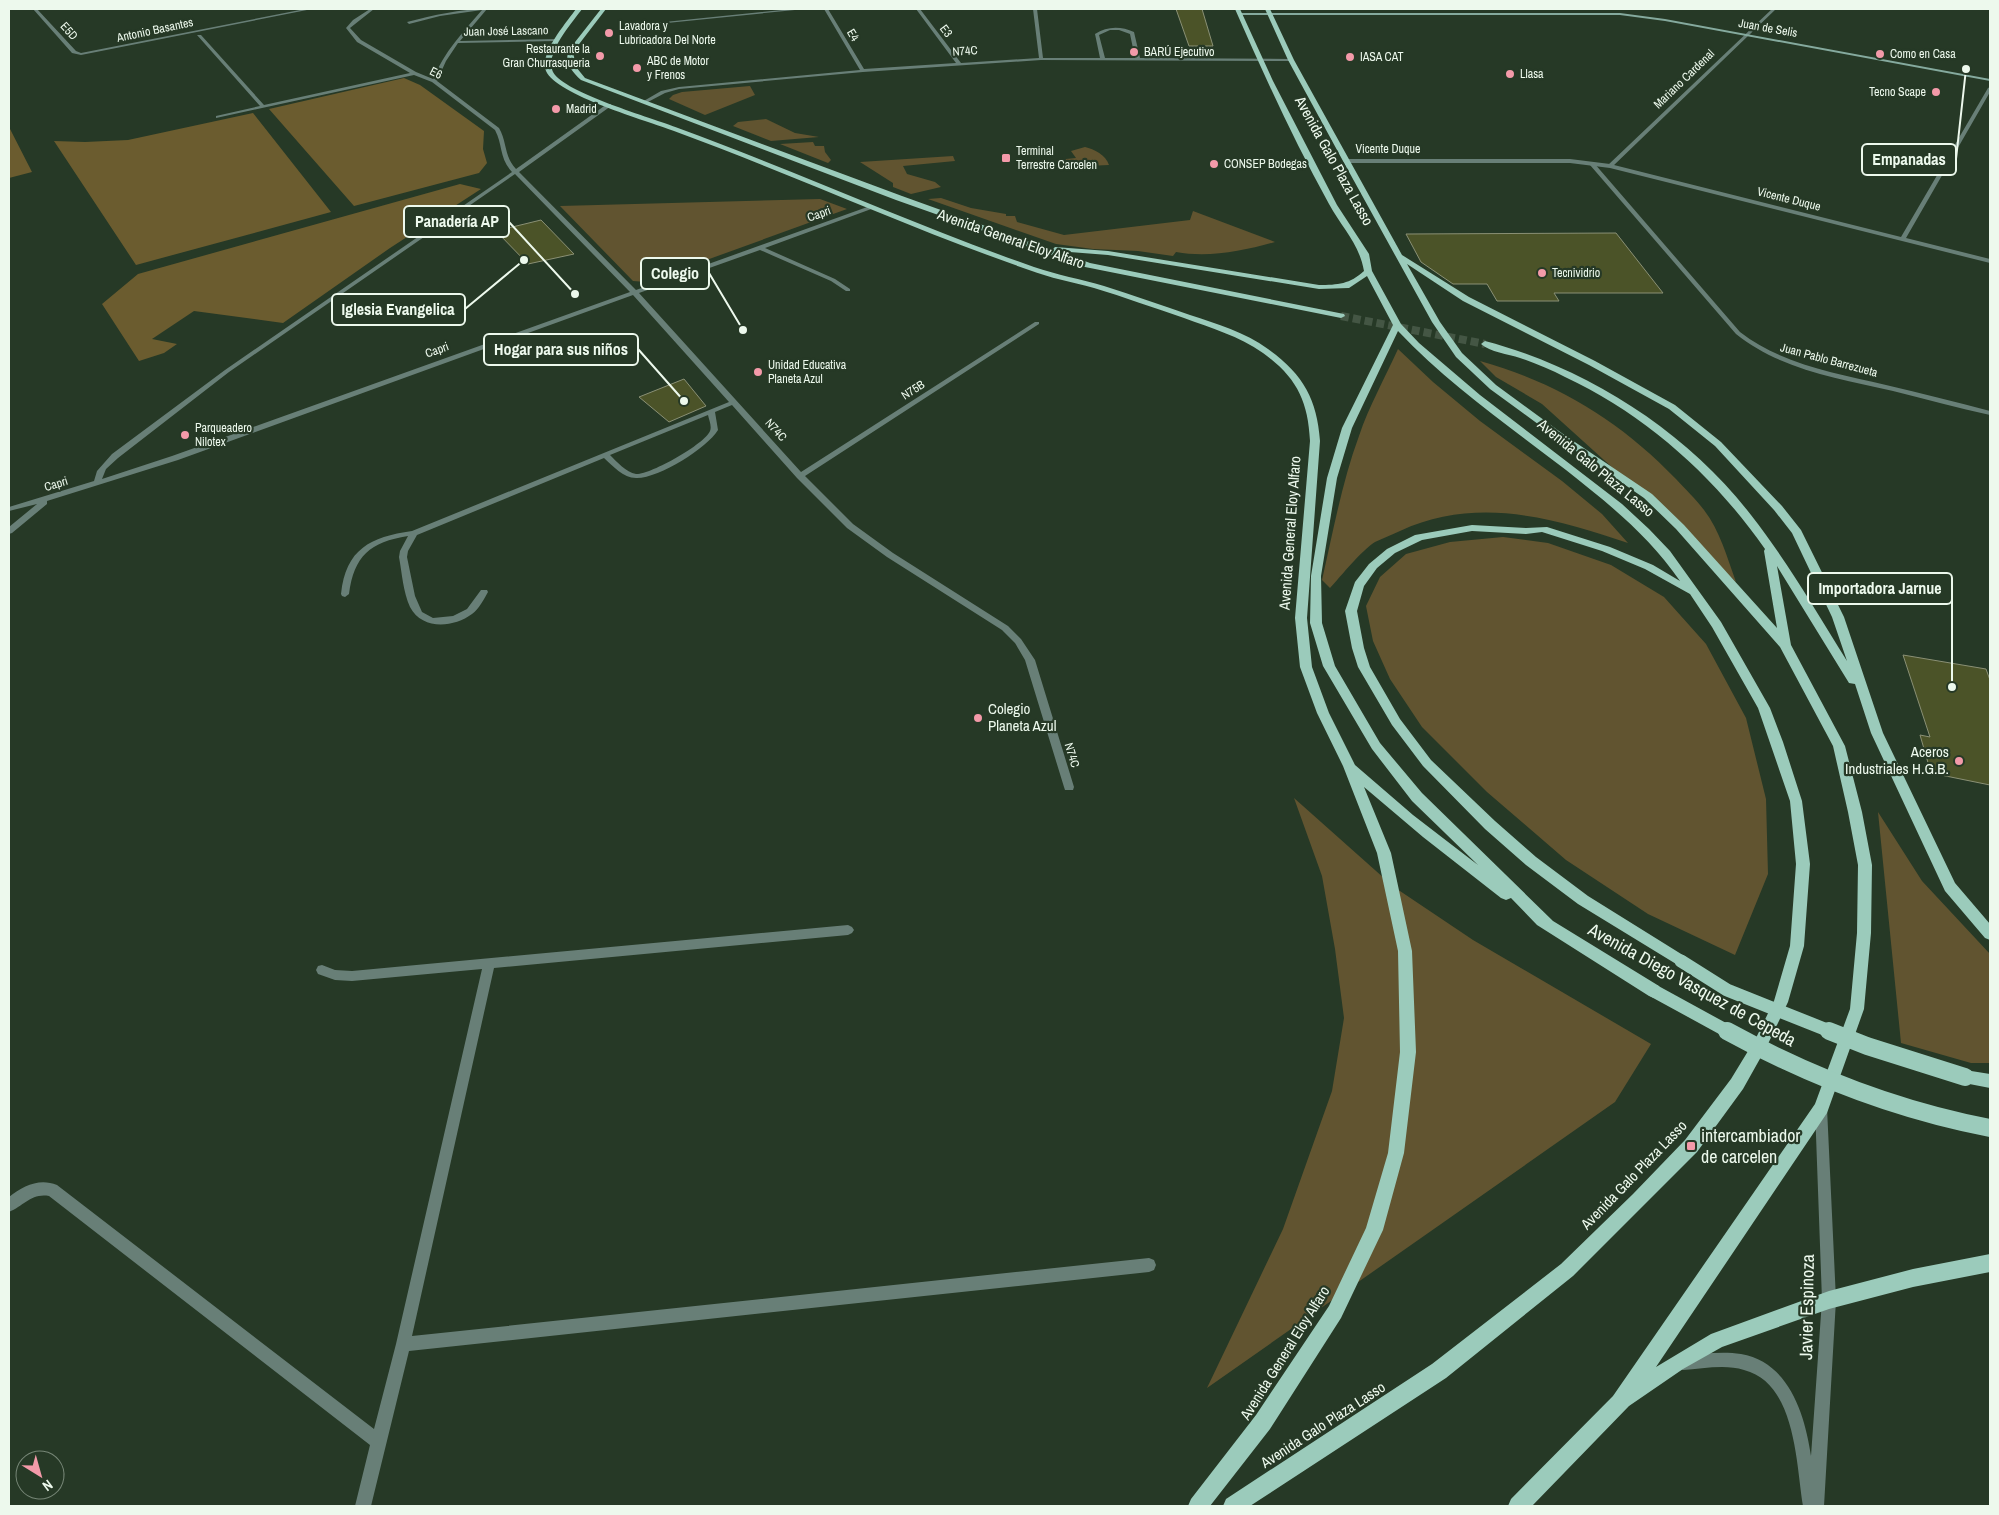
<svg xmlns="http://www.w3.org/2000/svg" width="1999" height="1515" font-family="'Archivo Narrow',sans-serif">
	<rect width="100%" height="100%" fill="#263926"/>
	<!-- green -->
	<path fill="#615430" d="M 750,86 L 755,95 L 705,115 L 669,99 L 673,95 L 682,92 Z
		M 766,119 L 795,133 L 819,137 L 771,141 L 733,126 L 738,122 Z
		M 813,142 L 815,146 L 824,146 L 825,152 L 831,160 L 828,163 L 780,144 Z
		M 1085,147 C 1094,149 1106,155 1109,165 L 1086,166 L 1065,162 L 1066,159 L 1076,158 L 1071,151 Z
		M 953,156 L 955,161 L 903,166 L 907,174 L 935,182 L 941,187 L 911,194 L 893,187 L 893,183 L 860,162 Z
		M 941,198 L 971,208 L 1006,214 L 1006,216 L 1015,216 L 1017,222 L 1064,235 L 1190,220 L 1193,211 L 1275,242 C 1244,251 1208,258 1176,252 L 1173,256 L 1138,251 L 1093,249 L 1056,244 L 928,199 Z
		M 820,199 L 847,209 L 646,282 L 633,281 L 560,206 Z
		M 1398,349 L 1433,382 L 1480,421 L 1562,481 L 1602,514 L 1628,543 C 1552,517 1476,496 1400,531 C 1392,535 1383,538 1375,542 C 1361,551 1342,575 1330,588 L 1322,580 C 1333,532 1342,482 1359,436 C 1369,406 1385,378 1398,349 Z
		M 1480,361 C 1558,383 1620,421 1676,479 C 1685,489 1696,499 1704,510 C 1720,531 1727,557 1736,582 L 1635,488 L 1542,404 L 1496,377 Z
		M 1503,537 L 1548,543 L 1611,565 L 1664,597 L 1706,644 L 1746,718 L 1766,799 L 1768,874 L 1735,955 L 1648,914 L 1566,860 L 1487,792 L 1422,727 L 1390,679 L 1373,641 L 1366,606 L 1380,577 L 1406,554 L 1450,542 Z
		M 1294,798 L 1394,887 L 1473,940 L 1651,1044 L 1615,1102 L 1207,1388 L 1283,1229 L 1332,1091 L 1344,1018 L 1335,949 L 1322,876 Z
		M 1878,812 L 1922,881 L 1990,954 L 1990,1063 L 1971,1063 L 1901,1043 Z"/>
	<!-- forest -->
	<path fill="#6b5c2f" d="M 404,78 L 420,85 L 484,131 L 483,149 L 487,163 L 479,173 L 354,206 L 269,109 Z
		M 253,113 L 331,212 L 136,265 L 54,141 L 85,142 L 128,140 Z
		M 9,127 L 32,172 L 9,178 Z
		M 460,184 L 481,189 L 390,248 L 283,323 L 194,311 L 152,339 L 177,344 L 164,353 L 139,361 L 102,304 L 138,274 Z"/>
	<!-- building -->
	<path fill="#4b5328" stroke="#8a9075" d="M 1176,9 L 1202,9 L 1213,46 L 1189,46 Z
		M 541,220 L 574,254 L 528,264 L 496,231 Z
		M 1616,233 L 1663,293 L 1554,293 L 1559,301 L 1497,301 L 1487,284 L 1453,284 L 1421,262 L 1406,234 Z
		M 684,379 L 706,406 L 669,422 L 639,397 Z
		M 1903,655 L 1986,669 L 1990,680 L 1990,785 L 1931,773 L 1920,735 L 1930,737 Z"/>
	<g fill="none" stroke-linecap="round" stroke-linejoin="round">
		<!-- primary-tunnel -->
		<path stroke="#445644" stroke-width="8" stroke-dasharray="8 4" stroke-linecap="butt" d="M 1341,316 L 1485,344"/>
		<!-- minor -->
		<path fill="#687f77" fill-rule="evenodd" d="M 33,9 L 37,9 L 76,51 L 81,53 L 305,9 L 312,9 L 81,55 L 72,53 Z
			M 370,9 L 374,9 L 350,28 L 361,40 L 416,72 L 433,79 C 444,52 463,32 482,10 L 440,16 L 409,24 L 407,22 C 434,15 460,9 487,9 L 460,41 L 558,39 L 556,41 L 458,43 L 446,61 L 437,81 L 499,128 C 507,141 504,157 516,169 L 607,104 L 611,104 L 611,106 L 519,172 L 636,290 L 870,206 L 874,206 L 874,208 L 765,248 L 835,279 L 850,289 L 850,291 L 846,291 L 831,281 L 760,250 L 639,293 L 801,472 L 1035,322 L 1039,322 L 1039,324 L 805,476 L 853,524 L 893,553 L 1008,626 L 1021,639 L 1035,660 L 1074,787 L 1073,790 L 1065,790 L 1064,787 L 1025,660 L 1015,643 L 1002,630 L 887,557 L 847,528 L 797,478 L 732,405 L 715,412 L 718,430 C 707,448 658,479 636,478 C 623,478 613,466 604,458 L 417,535 L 408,551 L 407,557 L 415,596 L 422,612 L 433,618 L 453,616 L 467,609 L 481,590 L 487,590 L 488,592 C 484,599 479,609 472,614 C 453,628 422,630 410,607 C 403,592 402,573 399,557 L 400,551 L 408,536 C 370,542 354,556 349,594 L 345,597 L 342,596 L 341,594 C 346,549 370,537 412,531 L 729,402 L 633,295 L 178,460 L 47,501 L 47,504 L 12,533 L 9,534 L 9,527 L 37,504 L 9,511 L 9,507 L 94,481 L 97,471 L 112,454 L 225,370 L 512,172 C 499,158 503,145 495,130 L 432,82 L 414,75 L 216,118 L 216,116 L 260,106 L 197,35 L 201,35 L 264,105 L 410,73 L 357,42 L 346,28 L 353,20 ZM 515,174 L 630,292 L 172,456 L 102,479 L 106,469 L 118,458 L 229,372 ZM 708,415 C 709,420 712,426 710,431 C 705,444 650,475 636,474 C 626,472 617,462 610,455 Z
			M 792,9 L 805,9 L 657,24 L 655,23 Z
			M 824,9 L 828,9 L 864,69 L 956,63 L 916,9 L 920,9 L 961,63 L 1039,58 L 1033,9 L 1037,9 L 1043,58 L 1100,58 L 1095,34 C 1107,26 1121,26 1134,32 L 1140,58 L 1291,59 L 1293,60 L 1291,61 L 1041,60 L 863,72 L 679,89 L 665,93 L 646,103 L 642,102 L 661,91 L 679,87 L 860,70 ZM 1110,30 L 1119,30 L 1130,34 L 1135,58 L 1105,58 L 1099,35 Z
			M 1772,9 L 1776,9 L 1612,167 L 1608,167 L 1608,165 Z
			M 1590,163 L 1594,163 L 1740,332 C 1783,365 1835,373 1886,385 C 1921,393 1956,402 1990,411 L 1990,415 C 1958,408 1926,399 1893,391 C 1838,378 1781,370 1736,334 L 1590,165 Z
			M 848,925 L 852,927 L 854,930 L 852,933 L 848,935 L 494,968 L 412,1336 L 1149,1258 L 1154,1260 L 1156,1265 L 1154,1270 L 1149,1272 L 409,1351 L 371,1506 L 355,1506 L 370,1445 L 49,1196 C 31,1193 24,1206 9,1212 L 9,1197 C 23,1186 39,1178 57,1185 L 374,1429 L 396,1344 L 482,969 L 352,981 L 335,980 L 318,974 L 316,970 L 318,966 L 322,965 L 335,970 L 352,971 Z"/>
		<!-- tertiary -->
		<path fill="#687f77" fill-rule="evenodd" d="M 1990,87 L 1990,92 L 1906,238 L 1990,259 L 1990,263 L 1610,168 L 1570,163 L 1346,163 L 1343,161 L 1346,159 L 1570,159 L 1610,164 L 1901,237 L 1988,88 Z
			M 1821,1102 L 1825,1104 L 1827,1108 L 1836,1300 L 1824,1506 L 1803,1506 C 1796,1464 1796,1383 1744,1370 C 1725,1364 1702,1369 1683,1370 L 1678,1368 L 1676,1363 L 1678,1358 L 1683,1356 C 1702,1354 1722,1351 1741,1354 C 1789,1362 1805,1415 1811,1456 L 1822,1300 L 1815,1108 L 1817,1104 Z"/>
		<!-- secondary -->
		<path fill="#85aa9e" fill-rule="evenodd" d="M 1240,13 L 1620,13 L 1665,19 L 1990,79 L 1990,81 L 1665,21 L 1620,15 L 1239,15 Z"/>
		<!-- primary -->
		<path fill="#9bcbbb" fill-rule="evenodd" d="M 576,9 L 582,9 C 572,23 544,54 553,72 C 564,93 653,118 678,128 C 798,172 914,225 1034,267 C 1057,275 1081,279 1104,286 C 1133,295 1161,305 1190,315 C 1217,324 1245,332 1268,349 C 1303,374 1317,399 1320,441 L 1307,618 L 1312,667 L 1329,713 L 1355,765 L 1413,815 L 1478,865 L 1412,801 L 1372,749 L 1323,666 L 1310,623 L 1311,576 L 1327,478 L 1342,428 L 1393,325 L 1367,276 L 1349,288 L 1319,289 L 1108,255 L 1057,251 L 1090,263 L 1344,314 L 1345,316 L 1341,318 L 1085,267 L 896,200 L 581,80 C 572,72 565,63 568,51 L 601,9 L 606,9 L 573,52 L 576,67 L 585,78 L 902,196 L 1052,250 L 1055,247 L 1108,251 L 1319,285 C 1338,285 1350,284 1364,271 C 1359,243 1342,228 1329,204 C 1294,141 1264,75 1235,9 L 1240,9 L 1273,81 L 1337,205 L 1369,254 L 1372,271 L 1401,324 L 1419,343 L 1480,395 L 1622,504 L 1649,529 L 1670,551 L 1721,622 L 1770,708 L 1783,742 L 1802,801 L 1810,864 L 1804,946 L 1788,1002 L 1766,1048 L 1743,1089 L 1697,1152 L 1573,1276 L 1446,1378 L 1250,1506 L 1223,1506 L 1226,1499 L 1432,1364 L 1561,1264 L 1633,1194 L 1685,1140 L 1731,1079 L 1756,1038 L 1774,1001 L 1790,946 L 1796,864 L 1790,801 L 1758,708 L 1712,627 L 1690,594 L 1645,569 L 1602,551 L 1542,532 L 1526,534 L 1472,531 L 1422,540 L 1395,553 L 1377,568 L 1364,586 L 1357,611 L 1364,648 L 1370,667 L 1400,719 L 1431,760 L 1495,821 L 1536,857 L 1588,896 L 1686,957 L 1688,961 L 1686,965 L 1681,967 L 1578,904 L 1526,865 L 1485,829 L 1423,766 L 1392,725 L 1358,667 L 1352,648 L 1345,611 L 1355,582 L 1369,564 L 1387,549 L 1415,535 L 1472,525 L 1526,528 L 1547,527 L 1610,547 L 1653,565 L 1680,581 C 1649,536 1609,504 1566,470 C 1509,426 1448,384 1398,331 L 1352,428 L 1337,478 L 1321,576 L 1322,623 L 1335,666 L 1380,743 L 1422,793 L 1553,921 L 1659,986 L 1661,991 L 1659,996 L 1654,998 L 1649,996 L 1537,925 L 1511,898 L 1506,900 L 1501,898 L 1423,837 L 1364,787 L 1391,853 L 1412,951 L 1416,1052 L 1404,1153 L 1383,1230 L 1341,1318 L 1270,1429 L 1210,1506 L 1188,1506 L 1191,1499 L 1256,1415 L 1329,1306 L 1366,1228 L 1388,1153 L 1400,1052 L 1398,951 L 1377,853 L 1343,766 L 1317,713 L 1300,667 L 1295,618 L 1310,441 C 1308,400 1296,377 1263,353 C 1239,336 1211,328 1184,318 C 1154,308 1124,297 1094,288 C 1072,282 1050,278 1029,270 C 909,228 794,175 674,131 C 648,121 556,95 546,71 C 539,53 567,22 576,9 Z
			M 1265,9 L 1270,9 L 1294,60 L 1402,255 L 1469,297 L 1595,361 L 1675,405 L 1721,442 L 1782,506 L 1801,530 L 1844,617 L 1883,733 L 1955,883 L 1990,924 L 1990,940 L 1985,938 L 1945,891 L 1871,733 L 1855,684 L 1849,683 L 1777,566 L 1791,645 L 1845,746 L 1862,812 L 1872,865 L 1871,933 L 1864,1009 L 1827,1113 L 1656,1367 L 1711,1334 L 1829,1291 L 1913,1269 L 1990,1254 L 1990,1272 L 1913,1287 L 1829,1309 L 1722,1347 L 1683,1369 L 1629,1406 L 1532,1506 L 1508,1506 L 1511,1499 L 1613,1396 L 1815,1104 L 1850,1009 L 1857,933 L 1858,865 L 1848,812 L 1833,746 L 1780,647 L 1676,529 L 1644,498 L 1557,438 L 1490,389 L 1456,357 L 1432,322 L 1343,161 L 1288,60 ZM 1407,264 L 1463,301 L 1589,365 L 1669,409 L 1715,446 L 1774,510 L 1792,533 L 1832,617 L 1847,661 C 1816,611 1787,561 1751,515 C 1686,431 1587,368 1485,341 L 1481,344 C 1490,352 1508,354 1520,358 C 1535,363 1551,370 1565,377 C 1646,415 1714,476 1765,549 L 1764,551 L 1777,628 L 1684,525 L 1652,494 L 1563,434 L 1496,385 L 1462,353 L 1440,322 Z
			M 1965,1070 L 1990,1074 L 1990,1088 L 1959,1082 L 1957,1077 L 1959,1072 Z"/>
		<!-- primary-bridge-far1 -->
		<path stroke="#9bcbbb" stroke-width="13" d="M 1681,961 L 1727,990 L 1832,1032
			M 1654,991 L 1729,1032"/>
		<!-- primary-bridge -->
		<path stroke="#9bcbbb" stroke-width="18" d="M 1727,1031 C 1811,1077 1896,1110 1990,1128
			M 1829,1031 L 1867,1046 L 1965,1077"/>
	</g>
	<!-- markers -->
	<g fill="#f39aa9" stroke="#263926" stroke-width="2">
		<circle cx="609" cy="33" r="5"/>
		<circle cx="1134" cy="52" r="5"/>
		<circle cx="1880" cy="54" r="5"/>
		<circle cx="600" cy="56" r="5"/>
		<circle cx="1350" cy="57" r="5"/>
		<circle cx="637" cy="68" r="5"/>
		<circle cx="1510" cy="74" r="5"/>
		<circle cx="1936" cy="92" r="5"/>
		<circle cx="556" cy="109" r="5"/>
		<rect x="1001" y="153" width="10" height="10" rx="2.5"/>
		<circle cx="1214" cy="164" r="5"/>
		<circle cx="1542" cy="273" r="5"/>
		<circle cx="758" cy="372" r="5"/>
		<circle cx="185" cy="435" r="5"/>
		<circle cx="978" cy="718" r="5"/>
		<circle cx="1959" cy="761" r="5"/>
		<rect x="1686" y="1141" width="10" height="10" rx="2.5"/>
	</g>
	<g text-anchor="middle" stroke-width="4.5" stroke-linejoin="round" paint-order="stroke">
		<!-- far-poi labels -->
		<g font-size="12" fill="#edf9ed" stroke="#263926" text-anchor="start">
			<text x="619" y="30">Lavadora y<tspan x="619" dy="14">Lubricadora Del Norte</tspan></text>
			<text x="590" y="53" text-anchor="end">Restaurante la<tspan x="590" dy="14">Gran Churrasqueria</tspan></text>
			<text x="1144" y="56">BARÚ Ejecutivo</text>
			<text x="1890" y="58">Como en Casa</text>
			<text x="1360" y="61">IASA CAT</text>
			<text x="647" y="65">ABC de Motor<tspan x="647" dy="14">y Frenos</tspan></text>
			<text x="1520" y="78">Llasa</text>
			<text x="1926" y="96" text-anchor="end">Tecno Scape</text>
			<text x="566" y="113">Madrid</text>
			<text x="1016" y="155">Terminal<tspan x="1016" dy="14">Terrestre Carcelen</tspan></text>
			<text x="1224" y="168">CONSEP Bodegas</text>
			<text x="1552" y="277">Tecnividrio</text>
			<text x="768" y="369">Unidad Educativa<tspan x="768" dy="14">Planeta Azul</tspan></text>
			<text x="195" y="432">Parqueadero<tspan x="195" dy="14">Nilotex</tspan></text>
		</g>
		<!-- far-street labels -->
		<g font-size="12" fill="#edf9ed" stroke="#263926">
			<text transform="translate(1768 28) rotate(10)" y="4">Juan de Selis</text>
			<text transform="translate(155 30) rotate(-12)" y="4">Antonio Basantes</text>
			<text transform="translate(69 31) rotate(48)" y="4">E5D</text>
			<text transform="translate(506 31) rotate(-1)" y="4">Juan José Lascano</text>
			<text transform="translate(946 31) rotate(53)" y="4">E3</text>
			<text transform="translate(853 35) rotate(59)" y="4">E4</text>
			<text transform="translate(965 51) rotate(-4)" y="4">N74C</text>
			<text transform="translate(436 73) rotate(27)" y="4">E6</text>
			<text transform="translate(1684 79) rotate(-44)" y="4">Mariano Cardenal</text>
			<text x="1388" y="153">Vicente Duque</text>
			<text transform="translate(1789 199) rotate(14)" y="4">Vicente Duque</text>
			<text transform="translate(819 214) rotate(-20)" y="4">Capri</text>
			<text transform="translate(437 350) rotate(-20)" y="4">Capri</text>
			<text transform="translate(1829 360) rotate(15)" y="4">Juan Pablo Barrezueta</text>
			<text transform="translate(913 390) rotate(-33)" y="4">N75B</text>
			<text transform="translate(776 430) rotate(48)" y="4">N74C</text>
			<text transform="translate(56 484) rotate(-17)" y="4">Capri</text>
			<text transform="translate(1072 755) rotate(73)" y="4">N74C</text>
		</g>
		<!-- street labels -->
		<g font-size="15" fill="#edf9ed" stroke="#263926">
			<text transform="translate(1334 161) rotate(61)" y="5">Avenida Galo Plaza Lasso</text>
			<text transform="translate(1011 239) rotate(19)" y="5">Avenida General Eloy Alfaro</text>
			<text transform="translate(1596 468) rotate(39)" y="5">Avenida Galo Plaza Lasso</text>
			<text transform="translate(1290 533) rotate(-86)" y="5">Avenida General Eloy Alfaro</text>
			<text transform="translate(1634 1175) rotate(-46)" y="5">Avenida Galo Plaza Lasso</text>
			<text transform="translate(1285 1353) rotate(-58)" y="5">Avenida General Eloy Alfaro</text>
			<text transform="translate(1323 1425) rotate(-33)" y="5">Avenida Galo Plaza Lasso</text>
		</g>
		<!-- poi labels -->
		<g font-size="15" fill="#edf9ed" stroke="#263926" text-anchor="start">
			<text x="988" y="714">Colegio<tspan x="988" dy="17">Planeta Azul</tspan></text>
			<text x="1949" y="757" text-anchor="end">Aceros<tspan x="1949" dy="17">Industriales H.G.B.</tspan></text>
		</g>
		<!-- near-street labels -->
		<g font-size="18" fill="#edf9ed" stroke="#263926">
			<text transform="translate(1692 985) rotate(29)" y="6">Avenida Diego Vasquez de Cepeda</text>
			<text transform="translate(1807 1307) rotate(-89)" y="6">Javier Espinoza</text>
		</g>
		<!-- near-poi labels -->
		<g font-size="18" fill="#edf9ed" stroke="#263926" text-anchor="start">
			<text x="1701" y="1142">intercambiador<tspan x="1701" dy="21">de carcelen</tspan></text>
		</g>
	</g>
	<!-- callouts -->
	<path fill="none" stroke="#edf9ed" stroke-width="2" d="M1966 69L1956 159M575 294L509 222M743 330L709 273M524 260L465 309M684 401L638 349M1952 687L1952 588"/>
	<g fill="#edf9ed" stroke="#263926" stroke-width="2">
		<circle cx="1966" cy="69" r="5"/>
		<circle cx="575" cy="294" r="5"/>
		<circle cx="743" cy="330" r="5"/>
		<circle cx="524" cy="260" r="5"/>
		<circle cx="684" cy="401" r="5"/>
		<circle cx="1952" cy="687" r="5"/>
	</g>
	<g fill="#263926" stroke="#edf9ed" stroke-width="2">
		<rect x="1862" y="144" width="94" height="31" rx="5"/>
		<rect x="404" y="206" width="105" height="31" rx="5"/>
		<rect x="641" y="258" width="68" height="31" rx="5"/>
		<rect x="332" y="294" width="133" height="31" rx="5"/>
		<rect x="484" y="334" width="154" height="31" rx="5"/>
		<rect x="1808" y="573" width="144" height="31" rx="5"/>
	</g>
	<g font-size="16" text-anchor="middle" font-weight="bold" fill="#edf9ed">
		<text x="1909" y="165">Empanadas</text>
		<text x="457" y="227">Panadería AP</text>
		<text x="675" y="279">Colegio</text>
		<text x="398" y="315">Iglesia Evangelica</text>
		<text x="561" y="355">Hogar para sus niños</text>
		<text x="1880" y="594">Importadora Jarnue</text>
	</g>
	<!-- border -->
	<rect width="1999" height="1515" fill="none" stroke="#edf9ed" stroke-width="20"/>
	<!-- north arrow -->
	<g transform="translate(40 1475) rotate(143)"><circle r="24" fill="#263926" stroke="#768676"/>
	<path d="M0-4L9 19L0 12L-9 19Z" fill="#f39aa9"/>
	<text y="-8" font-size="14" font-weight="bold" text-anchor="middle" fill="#edf9ed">N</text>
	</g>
</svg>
